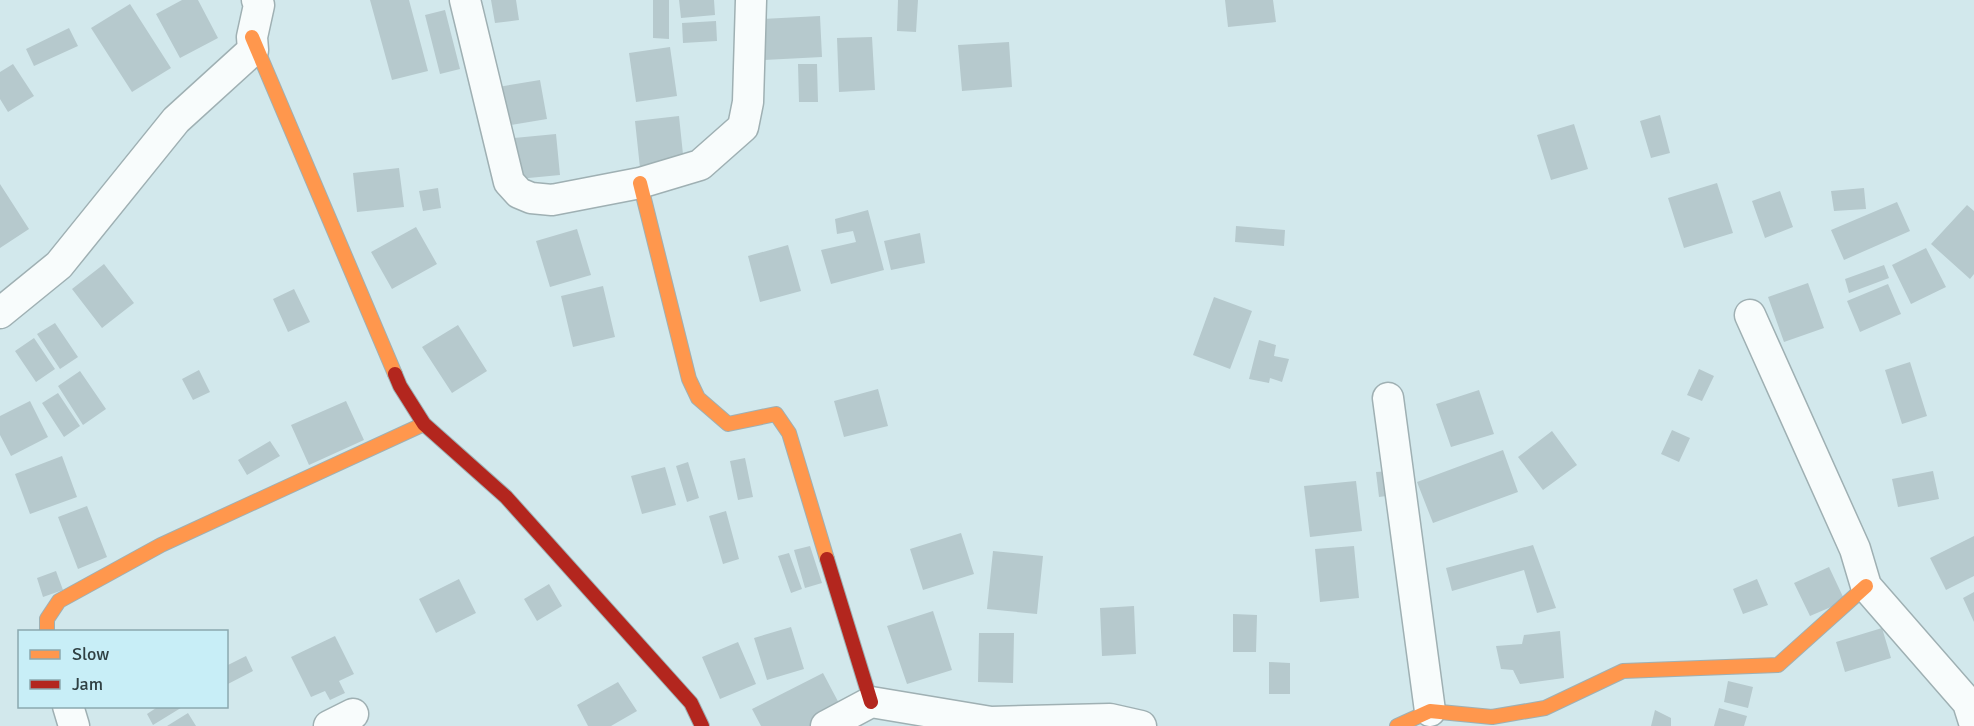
<svg xmlns="http://www.w3.org/2000/svg" width="1974" height="726" font-family="Signika,sans-serif">
	<rect width="100%" height="100%" fill="#d2e8ec"/>
	<!-- building -->
	<path fill="#b6c9cd" d="M 182,0 L 198,0 L 218,38 L 180,58 L 156,14 Z
		M 370,0 L 409,0 L 428,71 L 392,80 Z
		M 491,0 L 516,0 L 519,20 L 495,23 Z
		M 653,0 L 669,0 L 669,39 L 653,38 Z
		M 679,0 L 714,0 L 715,15 L 681,18 Z
		M 898,0 L 918,0 L 916,32 L 897,31 Z
		M 1225,0 L 1273,0 L 1276,22 L 1228,27 Z
		M 130,4 L 171,68 L 132,92 L 91,28 Z
		M 445,10 L 460,69 L 440,74 L 425,15 Z
		M 820,16 L 822,57 L 764,60 L 761,19 Z
		M 716,21 L 717,41 L 683,43 L 682,23 Z
		M 69,28 L 78,46 L 34,66 L 26,49 Z
		M 872,37 L 875,90 L 839,92 L 837,38 Z
		M 1009,42 L 1012,87 L 962,91 L 958,45 Z
		M 670,47 L 677,96 L 636,102 L 629,53 Z
		M 13,64 L 34,96 L 8,112 L 0,99 L 0,72 Z
		M 798,64 L 817,64 L 818,102 L 799,102 Z
		M 540,80 L 547,119 L 505,126 L 498,87 Z
		M 1660,115 L 1670,153 L 1651,158 L 1640,121 Z
		M 679,116 L 684,164 L 640,168 L 635,121 Z
		M 1574,124 L 1588,169 L 1551,180 L 1537,135 Z
		M 556,134 L 560,175 L 518,179 L 514,138 Z
		M 399,168 L 404,207 L 357,212 L 353,173 Z
		M 1717,183 L 1733,233 L 1684,248 L 1668,198 Z
		M 0,184 L 29,229 L 0,248 Z
		M 438,188 L 441,208 L 423,211 L 419,191 Z
		M 1864,188 L 1866,209 L 1834,211 L 1831,191 Z
		M 1780,191 L 1793,227 L 1765,238 L 1752,201 Z
		M 1897,202 L 1910,231 L 1844,260 L 1831,230 Z
		M 1967,205 L 1974,211 L 1974,274 L 1970,279 L 1931,244 Z
		M 868,210 L 884,270 L 831,284 L 821,250 L 856,242 L 853,231 L 837,234 L 835,219 Z
		M 1236,226 L 1285,230 L 1284,246 L 1235,242 Z
		M 416,227 L 437,264 L 392,289 L 371,252 Z
		M 577,229 L 591,275 L 550,287 L 536,241 Z
		M 920,233 L 925,263 L 891,270 L 884,241 Z
		M 788,245 L 801,291 L 760,302 L 748,256 Z
		M 1926,248 L 1946,287 L 1911,304 L 1892,265 Z
		M 104,264 L 134,303 L 102,328 L 72,289 Z
		M 1884,265 L 1889,278 L 1849,293 L 1845,279 Z
		M 1808,283 L 1824,328 L 1784,342 L 1768,297 Z
		M 1888,284 L 1901,314 L 1860,332 L 1847,301 Z
		M 603,286 L 615,337 L 573,347 L 561,296 Z
		M 294,289 L 310,322 L 288,332 L 273,299 Z
		M 1214,297 L 1252,311 L 1230,369 L 1193,355 Z
		M 55,323 L 78,357 L 60,369 L 37,334 Z
		M 458,325 L 487,371 L 452,393 L 422,347 Z
		M 34,338 L 55,369 L 36,382 L 15,351 Z
		M 1259,340 L 1276,345 L 1274,356 L 1289,359 L 1282,382 L 1270,378 L 1269,383 L 1249,379 Z
		M 1910,362 L 1927,416 L 1902,424 L 1885,370 Z
		M 1699,369 L 1714,376 L 1702,401 L 1687,395 Z
		M 199,370 L 210,392 L 193,400 L 182,379 Z
		M 80,371 L 106,409 L 83,425 L 58,386 Z
		M 878,389 L 888,426 L 844,437 L 834,401 Z
		M 1479,390 L 1494,434 L 1451,447 L 1436,404 Z
		M 58,393 L 80,426 L 64,437 L 42,403 Z
		M 30,401 L 48,437 L 11,456 L 0,435 L 0,416 Z
		M 346,401 L 364,440 L 309,465 L 291,425 Z
		M 1672,430 L 1690,438 L 1679,462 L 1661,454 Z
		M 1552,431 L 1577,465 L 1543,490 L 1518,457 Z
		M 270,441 L 280,456 L 247,475 L 238,460 Z
		M 1503,450 L 1518,492 L 1433,523 L 1417,482 Z
		M 62,456 L 77,497 L 30,514 L 15,474 Z
		M 745,458 L 753,497 L 738,500 L 730,461 Z
		M 688,462 L 699,498 L 687,502 L 676,466 Z
		M 665,467 L 676,505 L 642,514 L 631,476 Z
		M 1392,471 L 1394,495 L 1379,497 L 1376,472 Z
		M 1933,471 L 1939,499 L 1898,507 L 1892,479 Z
		M 1356,481 L 1362,531 L 1310,537 L 1304,486 Z
		M 87,506 L 107,557 L 78,569 L 58,517 Z
		M 726,511 L 739,559 L 723,564 L 709,516 Z
		M 961,533 L 974,574 L 923,590 L 910,549 Z
		M 1974,536 L 1974,576 L 1946,590 L 1930,558 Z
		M 1533,545 L 1556,608 L 1537,613 L 1524,570 L 1452,591 L 1446,568 Z
		M 810,546 L 822,583 L 805,588 L 794,550 Z
		M 1354,546 L 1359,598 L 1320,602 L 1315,549 Z
		M 993,551 L 1043,556 L 1037,614 L 987,609 Z
		M 789,553 L 802,589 L 791,593 L 778,556 Z
		M 1829,567 L 1845,601 L 1810,616 L 1794,583 Z
		M 56,571 L 63,590 L 43,597 L 37,578 Z
		M 459,579 L 476,613 L 436,633 L 419,599 Z
		M 1757,579 L 1768,605 L 1743,614 L 1733,589 Z
		M 549,584 L 562,606 L 537,621 L 524,599 Z
		M 1974,592 L 1974,622 L 1963,598 Z
		M 1134,606 L 1136,654 L 1102,656 L 1100,608 Z
		M 933,611 L 952,670 L 907,684 L 887,626 Z
		M 1233,614 L 1257,615 L 1256,652 L 1233,652 Z
		M 791,627 L 804,669 L 767,680 L 754,638 Z
		M 1882,628 L 1891,658 L 1845,672 L 1836,642 Z
		M 1560,631 L 1564,678 L 1520,684 L 1513,670 L 1501,669 L 1496,646 L 1522,644 L 1524,635 Z
		M 979,633 L 1014,633 L 1013,683 L 978,682 Z
		M 335,636 L 354,674 L 339,681 L 345,693 L 330,700 L 325,691 L 311,697 L 291,657 Z
		M 738,642 L 756,684 L 720,699 L 702,657 Z
		M 246,656 L 253,671 L 226,685 L 226,666 Z
		M 1269,662 L 1290,663 L 1290,694 L 1269,694 Z
		M 823,673 L 842,709 L 810,726 L 761,726 L 752,709 Z
		M 1728,681 L 1753,687 L 1748,708 L 1724,702 Z
		M 618,682 L 637,711 L 611,726 L 588,726 L 577,705 Z
		M 159,706 L 184,706 L 153,725 L 147,714 Z
		M 1719,708 L 1747,716 L 1744,726 L 1714,726 Z
		M 1655,710 L 1671,718 L 1671,726 L 1651,726 Z
		M 188,713 L 196,726 L 167,726 Z"/>
	<g fill="none" stroke-linecap="round" stroke-linejoin="round">
		<defs>
			<path id="street" d="M 465,0 L 509,182 L 519,193 L 531,198 L 552,200 L 640,183 L 700,165 L 743,127 L 748,102 L 751,0
				M 0,313 L 59,265 L 176,120 L 253,50 L 252,37 L 259,5 L 257,0
				M 1750,315 L 1855,549 L 1866,586 L 1968,703 L 1974,722
				M 1388,398 L 1430,711
				M 68,706 L 74,726
				M 329,726 L 353,714
				M 826,726 L 871,702 L 991,722 L 1110,719 L 1141,726"/>
			<path id="slow" d="M 252,37 L 395,374
				M 640,183 L 689,379 L 698,398 L 728,424 L 776,414 L 789,433 L 827,559
				M 47,632 L 47,619 L 59,601 L 161,545 L 424,424
				M 1397,726 L 1430,711 L 1492,717 L 1545,708 L 1623,671 L 1778,665 L 1866,586"/>
			<path id="jam" d="M 395,374 L 400,386 L 424,424 L 506,497 L 691,703 L 702,726
				M 827,559 L 871,702"/>
		</defs>
		<!-- street casing -->
		<use href="#street" stroke="#9fb0b3" stroke-width="33"/>
		<!-- slow casing -->
		<use href="#slow" stroke="#9fb0b3" stroke-width="16"/>
		<!-- jam casing -->
		<use href="#jam" stroke="#9fb0b3" stroke-width="16"/>
		<!-- street -->
		<use href="#street" stroke="#f8fcfc" stroke-width="30"/>
		<!-- slow -->
		<use href="#slow" stroke="#ff974d" stroke-width="14"/>
		<!-- jam -->
		<use href="#jam" stroke="#b3261e" stroke-width="14"/>
	</g>
	<!-- legend -->
	<rect x="18" y="630" width="210" height="78" fill="#c8eef7" stroke="#8ba8af" stroke-width="1.5"/>
	<rect x="30" y="650" width="30" height="9" fill="#ff974d" stroke="#8ba8af" stroke-width="1.5"/>
	<text x="72" y="660" font-size="18" fill="#304043">Slow</text>
	<rect x="30" y="680" width="30" height="9" fill="#b3261e" stroke="#8ba8af" stroke-width="1.5"/>
	<text x="72" y="690" font-size="18" fill="#304043">Jam</text>
</svg>
